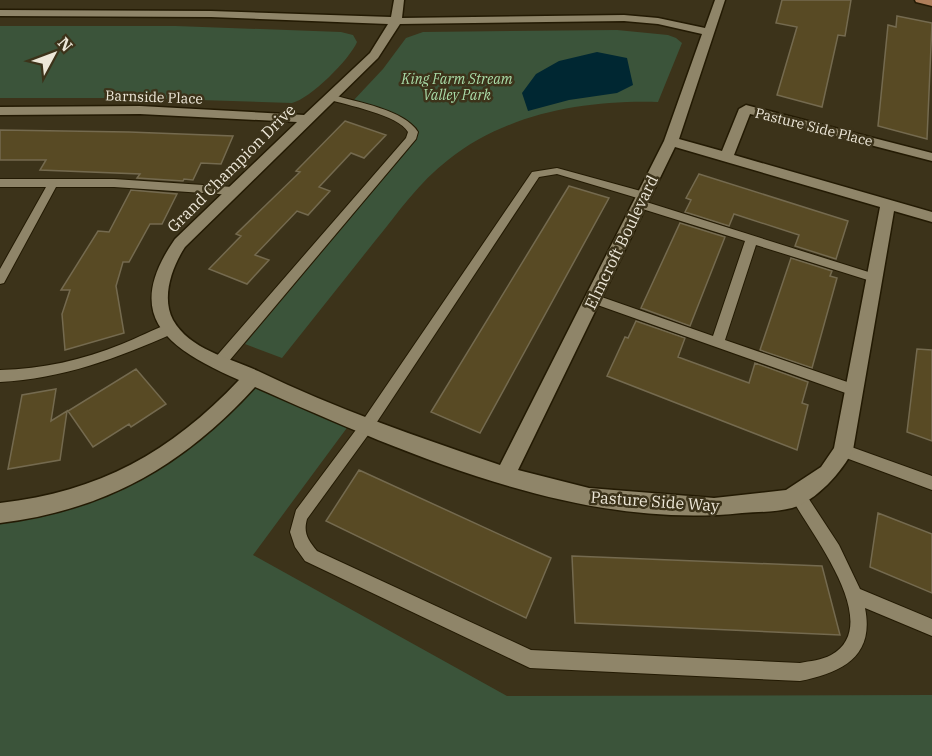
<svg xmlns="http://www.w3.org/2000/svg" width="932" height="756" font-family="'IBM Plex Serif',serif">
	<rect width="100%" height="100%" fill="#3c331a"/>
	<!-- green -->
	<path fill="#3b543a" d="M 0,26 L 176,26 L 341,32 L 353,35 L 357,42 C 350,59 310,99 292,103 L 136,98 L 0,98 Z
		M 617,30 L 668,35 L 676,38 L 682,43 L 658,102 C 585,100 507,113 448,160 C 419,182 398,213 375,241 C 344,280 313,319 282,358 L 245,344 L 417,139 L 417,128 L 401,117 L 352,102 L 383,69 L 406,38 L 423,32 Z
		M 253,377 L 352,421 L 253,555 L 507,696 L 932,695 L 932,756 L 0,756 L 0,513 L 130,475 Z"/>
	<!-- water -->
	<path fill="#002732" d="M 597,52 L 627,58 L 633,85 L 617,93 L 569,100 L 528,111 L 522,93 L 536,74 L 559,61 Z"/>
	<!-- building -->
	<path fill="#584a24" stroke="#746a4f" stroke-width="1.5" d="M 782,0 L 851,0 L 845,36 L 838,35 L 822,107 L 777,95 L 797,27 L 776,23 Z
		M 897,16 L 932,23 L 927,139 L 878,126 L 888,25 L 896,27 Z
		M 345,121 L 386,135 L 364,158 L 351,153 L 319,187 L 330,191 L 308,215 L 297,211 L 255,255 L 269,260 L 247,284 L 209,269 L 241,236 L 236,234 L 300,172 L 296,171 Z
		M 0,130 L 129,132 L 233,136 L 221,164 L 201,163 L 193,180 L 184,179 L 183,181 L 137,178 L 140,174 L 40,170 L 46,160 L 0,160 Z
		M 699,174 L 848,221 L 836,259 L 795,246 L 799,235 L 734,214 L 729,226 L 685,212 L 691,200 L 686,198 Z
		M 569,186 L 609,198 L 480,433 L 431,412 Z
		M 131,190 L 177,194 L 162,224 L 150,224 L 129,262 L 123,262 L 116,286 L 124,333 L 65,350 L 62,314 L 70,290 L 61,290 L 98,231 L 109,232 Z
		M 680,223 L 725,237 L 690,326 L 641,308 Z
		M 791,258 L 832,271 L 830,276 L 837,278 L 812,368 L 760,350 Z
		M 636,321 L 685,338 L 678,357 L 749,383 L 755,363 L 808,382 L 802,403 L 808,405 L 797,450 L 607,376 L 625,337 L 628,338 Z
		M 917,349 L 932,350 L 932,441 L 907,432 Z
		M 136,369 L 166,404 L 131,427 L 129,424 L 93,447 L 68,411 Z
		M 56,389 L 51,421 L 67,411 L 60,460 L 8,469 L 22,395 Z
		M 359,470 L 551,558 L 526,618 L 326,521 Z
		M 878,513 L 932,534 L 932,593 L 870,567 Z
		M 572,556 L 822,566 L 840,635 L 575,623 Z"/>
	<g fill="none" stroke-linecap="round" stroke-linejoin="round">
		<defs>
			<path id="lane" d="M 327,95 L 333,95 C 357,102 405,110 418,132 L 416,139 L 224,367 L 214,367 L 212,363 L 214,359 L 406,138 L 408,132 C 399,115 346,105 327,99 Z
				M 557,168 L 648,193 L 649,196 L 644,200 L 557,174 L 539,177 L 371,431 L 307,519 C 303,533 308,540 317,551 L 531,650 L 800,663 C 810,661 822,660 831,655 C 887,624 806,528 790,495 L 793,490 L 798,488 L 803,490 L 839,545 L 860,589 L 932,619 L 932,636 L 865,608 C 875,657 841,673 800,681 L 530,668 L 305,561 L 295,547 L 290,532 L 296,510 L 361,423 L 532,172 Z
				M 0,179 L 114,179 L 233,187 L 238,191 L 233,195 L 114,187 L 56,187 L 4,283 L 0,284 L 0,269 L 46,187 L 0,187 Z
				M 640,200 L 878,275 L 880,278 L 874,282 L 756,245 L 725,340 L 859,386 L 861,390 L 859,394 L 854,396 L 589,302 L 587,299 L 593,294 L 713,336 L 745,241 L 636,207 L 634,204 Z
				M 169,324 L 175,329 L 174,333 C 118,358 62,379 0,382 L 0,370 C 43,369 82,360 122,344 C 138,338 153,329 169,324 Z
				M 843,444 L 932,476 L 932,490 L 838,455 L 836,450 L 838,445 Z"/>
			<path id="street" d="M 394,0 L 404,0 L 402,18 L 624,15 L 658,18 L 705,28 L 715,0 L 725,0 L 679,139 L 722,151 L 739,109 L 746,105 L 932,153 L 932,161 L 750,114 L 734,155 L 932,212 L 932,222 L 894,211 L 853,450 C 842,472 816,501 792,508 C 776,512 758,512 742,513 C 578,531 402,452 255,387 C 184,465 106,510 0,523 L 0,503 C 99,492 171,452 239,380 C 170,349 120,318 175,239 L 297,122 L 140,114 L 0,115 L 0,107 L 140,106 L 304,115 L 370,53 L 388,24 L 211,17 L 0,16 L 0,10 L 211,11 L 391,17 ZM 624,21 L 658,24 L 702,34 L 664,141 L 500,465 C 418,437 336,409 258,371 C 230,358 190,350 173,320 C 161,297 172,267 185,247 L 378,58 L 400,24 ZM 675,147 L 880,207 L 834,448 L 821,467 L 786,490 L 714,498 L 589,488 L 518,470 Z"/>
			<path id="secondary" d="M 915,0 L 932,0 L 932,6 L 916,2 Z"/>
		</defs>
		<!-- lane casing -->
		<use href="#lane" stroke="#231a03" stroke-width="2"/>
		<!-- street casing -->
		<use href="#street" stroke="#231a03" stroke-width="3"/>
		<!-- secondary casing -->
		<use href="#secondary" stroke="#231a03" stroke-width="3"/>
		<!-- lane -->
		<use href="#lane" fill="#8f8569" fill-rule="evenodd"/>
		<!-- street -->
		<use href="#street" fill="#8f8569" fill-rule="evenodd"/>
		<!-- secondary -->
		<use href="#secondary" fill="#ae7e5a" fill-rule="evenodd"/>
	</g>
	<g text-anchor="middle" stroke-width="5" stroke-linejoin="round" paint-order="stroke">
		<!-- far-park labels -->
		<g font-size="14" font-style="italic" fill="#aadda9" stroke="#3c331a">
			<text x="457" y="84">King Farm Stream<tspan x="457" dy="16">Valley Park</tspan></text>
		</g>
		<!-- far-street labels -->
		<g font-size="14" fill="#ede7d8" stroke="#3c331a">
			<text transform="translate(154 97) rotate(2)" y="5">Barnside Place</text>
			<text transform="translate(814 127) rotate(14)" y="5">Pasture Side Place</text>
		</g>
		<!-- street labels -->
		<g font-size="16" fill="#ede7d8" stroke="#3c331a">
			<text transform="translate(231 168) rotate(-45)" y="6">Grand Champion Drive</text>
			<text transform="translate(621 242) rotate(-64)" y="6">Elmcroft Boulevard</text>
			<text transform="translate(655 501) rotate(4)" y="6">Pasture Side Way</text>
		</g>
	</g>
	<!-- north arrow -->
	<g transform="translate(54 54) rotate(49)" stroke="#3c331a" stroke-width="4.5" paint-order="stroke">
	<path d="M0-4.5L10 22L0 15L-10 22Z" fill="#ede7d8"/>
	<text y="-9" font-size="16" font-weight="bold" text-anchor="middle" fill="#ede7d8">N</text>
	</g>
</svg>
